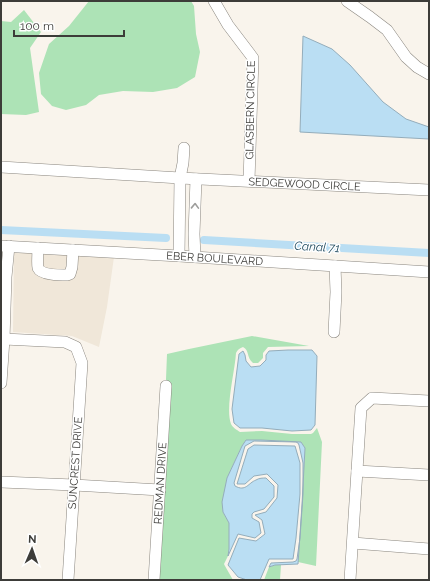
<svg xmlns="http://www.w3.org/2000/svg" width="430" height="581" font-family="Raleway,sans-serif">
	<rect width="100%" height="100%" fill="#f9f4ec"/>
	<!-- built -->
	<path fill="#f0e7d9" d="M 14,251 L 114,257 L 107,307 L 99,347 L 72,336 L 13,332 Z"/>
	<!-- green -->
	<path fill="#ade3b6" d="M 89,1 L 191,1 L 194,6 L 196,34 L 200,52 L 195,77 L 177,88 L 153,92 L 123,91 L 99,95 L 86,105 L 66,110 L 52,106 L 41,94 L 39,73 L 49,44 L 69,26 Z
		M 24,10 L 41,32 L 30,48 L 39,112 L 26,115 L 1,114 L 1,21 L 11,22 Z
		M 252,336 L 309,346 L 268,347 L 263,353 L 263,358 L 258,363 L 253,363 C 246,357 250,351 243,347 C 240,348 237,350 236,353 C 235,371 225,408 231,424 C 232,427 237,430 240,432 L 262,431 L 292,434 L 311,434 L 313,433 L 317,428 L 322,442 L 316,566 L 298,562 L 302,504 L 305,448 L 301,442 L 261,440 L 246,440 L 242,446 L 227,478 L 223,512 L 229,523 L 230,540 L 229,549 L 228,556 L 224,564 L 225,566 L 233,580 L 158,580 L 167,354 L 189,349 Z
		M 275,565 L 281,565 L 280,580 L 264,580 L 269,567 Z"/>
	<!-- water -->
	<path fill="#badef3" stroke="#94adbb" d="M 303,36 L 332,49 L 350,65 L 383,102 L 406,119 L 429,127 L 429,139 L 300,132 Z
		M 288,350 L 312,350 L 317,356 L 315,425 L 311,430 L 292,431 L 262,428 L 240,428 L 234,423 L 232,409 L 239,354 L 243,351 L 245,355 L 246,361 L 251,367 L 260,366 L 266,360 L 266,355 L 269,351 Z
		M 246,440 L 261,440 L 301,442 L 305,448 L 302,505 L 298,564 L 275,565 L 269,567 L 271,563 L 293,562 L 296,561 L 297,559 L 300,538 L 303,494 L 303,463 L 299,445 L 298,443 L 296,442 L 254,441 L 245,446 L 234,483 L 235,486 C 246,492 248,483 256,480 C 259,478 263,478 266,478 L 274,486 L 274,497 L 264,509 L 254,512 L 252,514 L 252,518 L 259,522 L 261,533 L 255,538 L 238,534 L 228,556 L 229,549 L 229,523 L 223,512 L 222,502 L 227,478 L 242,446 Z
		M 254,445 L 295,446 L 300,463 L 300,494 L 296,538 L 293,559 L 269,559 L 260,580 L 247,580 L 238,577 L 228,565 L 239,538 L 256,541 L 265,534 L 262,520 L 255,515 L 266,512 L 277,498 L 278,485 L 267,474 L 254,476 L 245,484 L 237,484 L 248,449 Z"/>
	<g fill="none" stroke-linecap="round" stroke-linejoin="round">
		<!-- canal -->
		<path stroke="#badef3" stroke-width="8" d="M 1,230 L 166,238
			M 204,240 L 429,253"/>
		<defs>
			<g id="minor">
				<path d="M 214,1 L 228,25 L 253,58 L 249,181"/>
				<path d="M 347,1 L 370,17 L 387,30 L 406,57 L 417,67 L 429,74"/>
				<path id="s1" d="M 1,167 L 180,178 L 429,190"/>
				<path id="s2" d="M 1,246 L 179,256 L 429,272"/>
				<path d="M 38,248 C 38,253 37,264 38,268 C 41,275 60,275 67,275 L 70,274 L 72,267 L 73,250"/>
				<path d="M 179,256 L 180,178 L 183,163 L 184,148"/>
				<path d="M 195,257 L 194,234 L 196,179"/>
				<path d="M 334,332 L 336,292 L 335,266"/>
				<path d="M 4,339 L 65,342 L 76,347 L 82,363 L 68,580"/>
				<path d="M 1,383 L 4,339 L 6,277 L 9,246"/>
				<path d="M 357,471 L 429,475"/>
				<path d="M 1,482 L 74,485 L 160,490"/>
				<path d="M 353,543 L 429,549"/>
				<path id="s3" d="M 154,580 L 166,386"/>
				<path d="M 350,580 L 361,408 L 372,398 L 429,401"/>
			</g>
		</defs>
		<!-- minor casing -->
		<use href="#minor" stroke="#8a867f" stroke-width="12"/>
		<!-- minor -->
		<use href="#minor" stroke="#fff" stroke-width="11"/>
	</g>
	<!-- one-way arrows -->
	<defs><path id="oneway-chevron" d="M-2-3.5L2.5 0L-2 3.5" fill="none" stroke-width="1.6" stroke-linecap="round" stroke-linejoin="round"/></defs>
	<use stroke="#9e9e9c" href="#oneway-chevron" transform="translate(195 206) rotate(-88)"/>
	<g text-anchor="middle" stroke-width="3" stroke-linejoin="round" paint-order="stroke">
		<!-- street labels -->
		<g font-size="11" fill="#3d3c39" stroke="#fff">
			<text transform="translate(250 110) rotate(-89)" y="4">GLASBERN CIRCLE</text>
			<text dy="4" stroke="none"><textPath href="#s1" startOffset="304">SEDGEWOOD CIRCLE</textPath></text>
			<text dy="4" stroke="none"><textPath href="#s2" startOffset="214">EBER BOULEVARD</textPath></text>
			<text transform="translate(75 463) rotate(-86)" y="4">SUNCREST DRIVE</text>
			<text dy="4" stroke="none"><textPath href="#s3" startOffset="97">REDMAN DRIVE</textPath></text>
		</g>
		<!-- water labels -->
		<g font-size="12" font-style="italic" fill="#1f4a5f" stroke="#fff">
			<text transform="translate(317 247) rotate(3)" y="4">Canal 71</text>
		</g>
	</g>
	<!-- border -->
	<rect width="430" height="581" fill="none" stroke="#3d3c39" stroke-width="4"/>
	<!-- north arrow -->
	<g transform="translate(32 549) rotate(2)" stroke="#ffffff" stroke-width="3" paint-order="stroke">
	<path d="M0-3L7 15L0 10L-7 15Z" fill="#3d3c39"/>
	<text y="-6" font-size="11" font-weight="bold" text-anchor="middle" fill="#3d3c39">N</text>
	</g>
	<!-- scale -->
	<path d="M14 30v6h110v-6" fill="none" stroke="#3d3c39" stroke-width="2"/>
	<text x="20" y="30" font-size="12" fill="#3d3c39" stroke="#ffffff" stroke-width="3" paint-order="stroke">100 m</text>
</svg>
